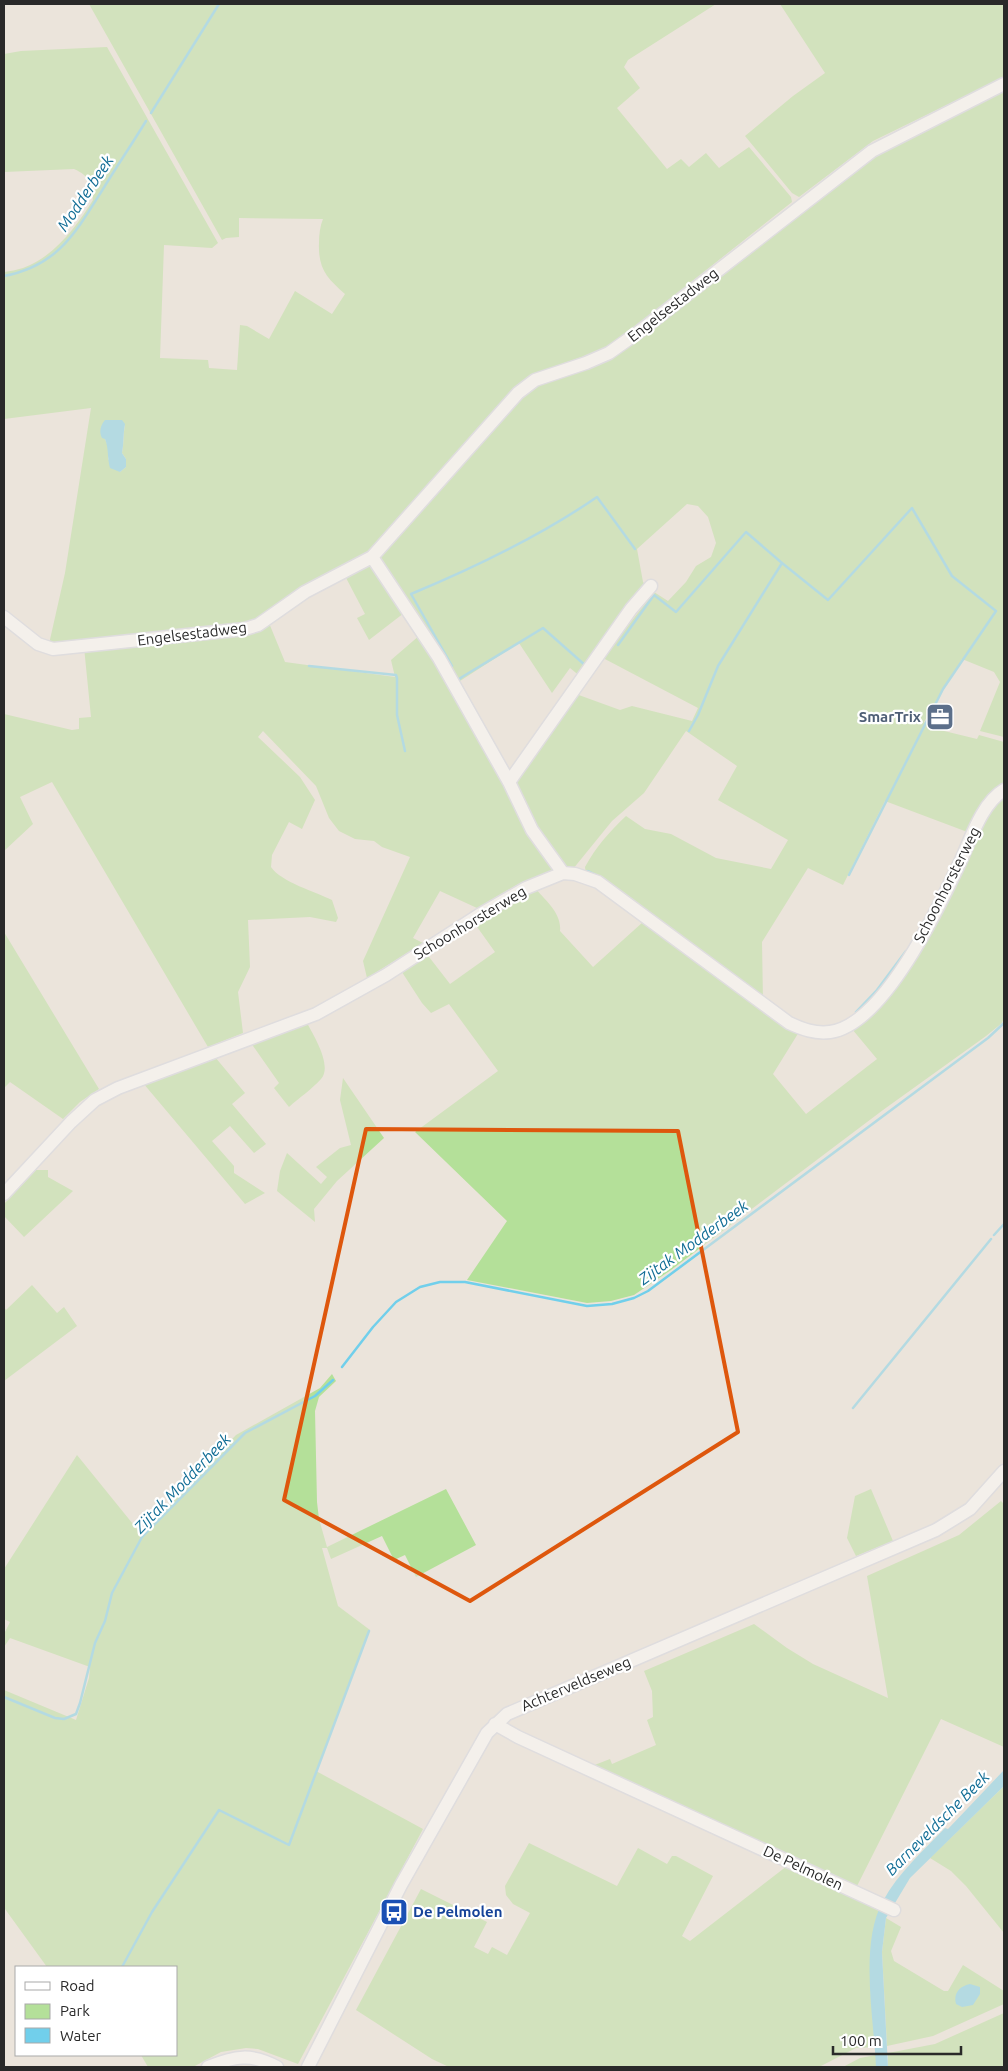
<svg xmlns="http://www.w3.org/2000/svg" width="1008" height="2071" font-family="Ubuntu,sans-serif">
	<rect width="100%" height="100%" fill="#ebe4db"/>
	<!-- green -->
	<path fill="#b4e099" fill-rule="evenodd" d="M 89,4 L 716,4 L 628,60 L 624,67 L 640,88 L 617,108 L 667,169 L 681,159 L 689,167 L 706,153 L 719,168 L 749,147 L 791,197 L 792,202 L 613,344 L 593,353 L 530,375 L 508,397 L 373,550 L 258,622 L 49,644 L 65,573 L 91,408 L 4,419 L 4,272 C 10,271 17,270 23,268 C 54,257 77,226 93,200 C 91,184 90,176 74,169 L 4,172 L 4,54 L 21,51 L 107,47 L 218,243 L 212,248 L 164,245 L 160,358 L 208,360 L 209,368 L 237,370 L 240,325 L 247,326 L 269,339 L 295,291 L 332,314 L 345,294 C 327,278 318,269 319,243 C 319,235 320,226 323,219 L 239,218 L 239,237 L 226,238 L 222,240 ZM 125,425 C 123,434 124,443 122,453 L 126,459 L 126,467 L 120,472 L 108,459 L 109,449 L 105,439 Z
		M 780,4 L 1004,4 L 1004,77 L 873,141 L 799,197 L 792,193 L 745,136 L 793,96 L 825,73 Z
		M 1004,84 L 1004,737 L 980,731 L 1000,682 L 994,672 L 962,659 L 924,722 L 940,730 L 977,739 L 979,735 L 1004,742 L 1004,788 L 970,833 L 885,801 L 843,885 L 808,868 L 762,942 L 763,1002 L 586,875 L 585,867 C 596,847 609,832 626,816 L 645,829 L 671,834 L 716,858 L 771,869 L 788,840 L 718,800 L 737,766 L 686,731 L 644,793 L 612,821 L 573,869 L 565,869 L 550,852 L 514,784 L 576,694 L 620,710 L 632,706 L 692,721 L 698,708 L 603,658 L 654,592 L 668,601 L 686,582 L 696,566 L 711,557 L 716,543 L 708,517 L 698,506 L 687,504 L 637,549 L 643,582 L 648,588 L 581,677 L 570,668 L 552,693 L 519,643 L 460,681 L 378,554 L 527,384 L 612,355 L 865,155 Z
		M 368,562 L 404,613 L 369,640 L 357,618 L 365,614 L 344,574 Z
		M 269,623 L 285,662 L 395,677 L 391,660 L 420,635 L 556,870 L 520,883 L 477,908 L 440,891 L 413,938 L 423,943 L 367,978 L 363,961 L 410,857 L 382,847 L 374,841 L 355,839 L 339,831 L 329,818 L 316,786 L 263,731 L 258,737 L 300,777 L 315,800 L 302,829 L 289,822 L 272,855 L 271,867 C 281,882 316,892 332,900 L 338,918 L 336,922 L 310,917 L 248,920 L 250,967 L 238,992 L 243,1033 L 208,1047 L 52,782 L 20,797 L 33,824 L 4,851 L 4,714 L 72,730 L 79,729 L 79,718 L 91,717 L 84,647 Z
		M 1004,793 L 1004,1018 L 1002,1023 L 986,1036 L 883,1110 L 671,1270 L 634,1295 L 611,1301 L 587,1303 L 467,1280 L 507,1221 L 415,1132 L 498,1071 L 449,1004 L 431,1013 L 422,1003 L 400,969 L 426,953 L 450,984 L 495,952 L 475,924 L 534,887 C 545,900 562,913 560,931 L 593,967 L 643,922 L 799,1032 L 773,1074 L 806,1114 L 877,1059 L 852,1029 L 882,997 L 977,829 Z
		M 4,932 L 99,1089 L 80,1102 L 63,1119 L 10,1082 L 4,1088 Z
		M 306,1021 C 313,1035 333,1065 321,1079 C 312,1089 299,1098 289,1107 L 274,1088 L 279,1083 L 251,1043 Z
		M 215,1057 L 245,1093 L 232,1104 L 266,1144 L 254,1153 L 230,1126 L 212,1141 L 234,1166 L 234,1173 L 265,1193 L 245,1204 L 143,1083 Z
		M 343,1078 L 384,1138 L 337,1181 L 314,1209 L 315,1222 L 277,1191 L 280,1171 L 287,1153 L 321,1184 L 327,1177 L 316,1167 L 340,1148 L 351,1145 L 340,1100 Z
		M 36,1170 L 48,1170 L 48,1177 L 73,1191 L 24,1237 L 4,1216 L 4,1204 Z
		M 32,1285 L 57,1313 L 64,1307 L 77,1326 L 4,1381 L 4,1307 L 6,1310 Z
		M 332,1374 L 336,1381 L 319,1397 L 315,1411 L 317,1502 L 319,1519 L 327,1547 L 446,1489 L 476,1545 L 416,1577 L 405,1555 L 394,1560 L 382,1536 L 331,1559 L 327,1548 L 322,1548 L 338,1606 L 370,1630 L 316,1771 L 423,1829 L 298,2064 L 258,2049 L 246,2048 L 221,2052 L 193,2067 L 148,2067 L 141,2055 L 176,2055 L 176,1967 L 47,1967 L 5,1909 L 4,1914 L 4,1690 L 76,1720 L 89,1678 L 90,1667 L 10,1638 L 4,1647 L 4,1634 L 10,1622 L 4,1619 L 4,1569 L 77,1455 L 141,1534 L 236,1435 L 320,1388 Z
		M 871,1489 L 893,1541 L 856,1556 L 847,1538 L 855,1496 Z
		M 1001,1501 L 1004,1504 L 1004,1747 L 941,1719 L 855,1890 L 592,1766 L 610,1759 L 612,1764 L 656,1745 L 647,1720 L 653,1717 L 652,1691 L 644,1671 L 754,1624 L 787,1648 L 813,1664 L 888,1698 L 867,1576 L 959,1535 Z
		M 1004,1786 L 1004,1933 L 966,1886 L 951,1871 L 930,1858 Z
		M 529,1843 L 617,1886 L 638,1848 L 667,1864 L 672,1856 L 676,1856 L 713,1876 L 682,1936 L 690,1941 L 787,1866 L 880,1909 L 874,2030 L 875,2047 L 856,2048 L 819,2067 L 449,2067 L 432,2059 L 356,2010 L 421,1889 L 487,1922 L 474,1947 L 488,1954 L 492,1947 L 507,1955 L 530,1913 L 513,1904 L 506,1895 L 505,1886 Z
		M 886,1918 L 901,1927 L 891,1951 L 894,1961 L 944,1991 L 948,1991 L 963,1965 L 1004,1991 L 1004,2004 L 933,2036 L 887,2046 L 882,1952 Z
		M 1004,2013 L 1004,2067 L 888,2067 L 888,2053 L 935,2044 Z
		M 876,2055 L 876,2067 L 843,2067 L 860,2058 Z"/>
	<!-- water -->
	<path fill="#71cfeb" d="M 105,420 L 122,420 L 125,424 C 123,434 124,443 122,453 L 126,459 L 126,467 L 120,472 L 110,468 C 107,457 109,449 105,439 L 102,438 C 99,432 100,426 105,420 Z
		M 1004,1770 L 1004,1786 L 910,1878 L 886,1918 L 882,1952 L 888,2067 L 876,2067 C 874,2019 859,1944 883,1901 C 898,1873 923,1851 945,1828 L 948,1829 Z
		M 970,1984 L 980,1987 L 980,1994 L 973,2005 L 962,2007 L 956,2004 C 953,1993 960,1986 970,1984 Z"/>
	<g fill="none" stroke-linecap="round" stroke-linejoin="round">
		<!-- stream -->
		<path stroke="#71cfeb" stroke-width="2.5" d="M 151,113 L 219,4
			M 4,276 C 58,266 76,232 103,189 C 117,166 132,144 146,121
			M 618,645 L 654,595 L 676,612 L 746,532 L 782,563
			M 309,666 L 396,675 L 397,678 L 397,715 L 405,751
			M 452,666 L 411,594 C 476,567 539,537 597,497 L 635,549
			M 459,683 L 458,680 L 462,677 L 543,628 L 586,666
			M 689,731 L 698,715 L 718,666 L 782,563 L 828,600 L 912,508 L 952,576 L 996,611 L 943,689 L 849,875
			M 588,871 L 596,875
			M 856,1012 L 877,990 L 906,951
			M 994,1235 L 1004,1224
			M 342,1367 L 373,1327 L 396,1302 L 420,1287 L 440,1282 L 465,1282 L 587,1306 L 612,1304 L 634,1298 L 648,1291 L 988,1038 L 1004,1023
			M 853,1408 L 991,1239
			M 4,1697 L 55,1718 L 64,1719 L 76,1714 L 80,1703 L 95,1643 L 105,1621 L 112,1593 L 142,1537 L 245,1433 L 315,1396 L 333,1380
			M 122,1967 L 152,1912 L 219,1810 L 289,1845 L 369,1631"/>
		<defs>
			<path id="minor" d="M 372,557 L 439,658 L 509,782 L 532,830 L 563,873
				M 4,617 L 38,644 L 53,649 L 245,629 L 258,625 L 305,592 L 372,557 L 518,393 L 535,380 L 586,363 L 609,353 L 640,331 L 872,151 L 1004,84
				M 509,782 L 631,609 L 651,586
				M 4,1194 L 71,1122 L 95,1100 L 118,1088 L 316,1014 L 386,975 L 479,915 L 526,888 L 563,873 L 575,874 L 598,882 L 789,1023 C 802,1029 815,1034 830,1032 C 884,1025 940,905 961,860 C 971,838 982,803 1004,790
				M 495,1724 L 518,1737 L 894,1910
				M 208,2067 C 235,2056 251,2053 277,2067
				M 308,2067 L 401,1885 L 487,1733 L 507,1714 L 936,1530 L 970,1509 L 1004,1471"/>
		</defs>
		<!-- minor casing -->
		<use href="#minor" stroke="#d0d4e2" stroke-width="15"/>
		<!-- minor -->
		<use href="#minor" stroke="#fff" stroke-width="12"/>
	</g>
	<!-- marked area -->
	<path d="M0 0H1008V2071H0ZM 366,1129 L 678,1131 L 738,1432 L 470,1601 L 284,1500 Z" fill="#ebe4db" fill-opacity=".55" fill-rule="evenodd"/>
	<path fill="none" stroke="#de570d" stroke-width="4" stroke-linejoin="round" d="M 366,1129 L 678,1131 L 738,1432 L 470,1601 L 284,1500 Z"/>
	<!-- icons -->
	<defs>
		<symbol id="office-square" viewBox="-11 -11 22 22"><rect x="-9" y="-9" width="18" height="18" rx="4" fill="#5c6f8a" stroke="#fff"/><path d="M-6-3h4V-5.5h4V-3h4V5H-6ZM-1-4.5V-3h2v-1.5ZM-6 0V1H6V0Z" fill="#fff"/></symbol>
		<symbol id="bus-square" viewBox="-11 -11 22 22"><rect x="-9" y="-9" width="18" height="18" rx="4" fill="#1a4fb4" stroke="#fff"/><path d="M-5-6H5V4H4V6H2V4H-2V6H-4V4H-5ZM-3.5-4V0h7V-4ZM-3.5 1.2v1.5H-2V1.2ZM2 1.2v1.5H3.5V1.2Z" fill="#fff"/></symbol>
	</defs>
	<g fill-rule="evenodd">
		<use href="#office-square" x="924" y="701" width="32" height="32"/>
		<use href="#bus-square" x="378" y="1896" width="32" height="32"/>
	</g>
	<g text-anchor="middle" stroke-width="4.5" stroke-linejoin="round" paint-order="stroke">
		<!-- street labels -->
		<g font-size="15" fill="#292929" stroke="#fff">
			<text transform="translate(673 305) rotate(-38)" y="5">Engelsestadweg</text>
			<text transform="translate(192 634) rotate(-7)" y="5">Engelsestadweg</text>
			<text transform="translate(947 885) rotate(-63)" y="5">Schoonhorsterweg</text>
			<text transform="translate(470 923) rotate(-31)" y="5">Schoonhorsterweg</text>
			<text transform="translate(576 1684) rotate(-23)" y="5">Achterveldseweg</text>
			<text transform="translate(803 1868) rotate(25)" y="5">De Pelmolen</text>
		</g>
		<!-- service labels -->
		<g font-size="15" font-weight="bold" fill="#4e5e75" stroke="#fff" text-anchor="end">
			<text x="921" y="722">SmarTrix</text>
		</g>
		<!-- transit labels -->
		<g font-size="15" font-weight="bold" fill="#164399" stroke="#fff" text-anchor="start">
			<text x="413" y="1917">De Pelmolen</text>
		</g>
		<!-- water labels -->
		<g font-size="16" font-style="italic" fill="#116d95" stroke="#fff">
			<text transform="translate(85 193) rotate(-56)" y="6">Modderbeek</text>
			<text transform="translate(693 1242) rotate(-36)" y="6">Zijtak Modderbeek</text>
			<text transform="translate(182 1483) rotate(-46)" y="6">Zijtak Modderbeek</text>
			<text transform="translate(937 1823) rotate(-45)" y="6">Barneveldsche Beek</text>
		</g>
	</g>
	<!-- border -->
	<rect width="1008" height="2071" fill="none" stroke="#292929" stroke-width="10"/>
	<!-- legend -->
	<rect x="15" y="1966" width="162" height="90" fill="#ffffff" stroke="#a9a9a9"/>
	<rect x="25" y="1982" width="25" height="8" fill="#ffffff" stroke="#a9a9a9"/>
	<text x="60" y="1991" font-size="15" fill="#292929">Road</text>
	<rect x="25" y="2004" width="25" height="15" fill="#b4e099" stroke="#a9a9a9"/>
	<text x="60" y="2016" font-size="15" fill="#292929">Park</text>
	<rect x="25" y="2028" width="25" height="15" fill="#71cfeb" stroke="#a9a9a9"/>
	<text x="60" y="2041" font-size="15" fill="#292929">Water</text>
	<!-- scale -->
	<path d="M833 2046v8h128v-8" fill="none" stroke="#292929" stroke-width="2.5"/>
	<text x="840" y="2046" font-size="15" fill="#292929" stroke="#ffffff" stroke-width="4" paint-order="stroke">100 m</text>
</svg>
